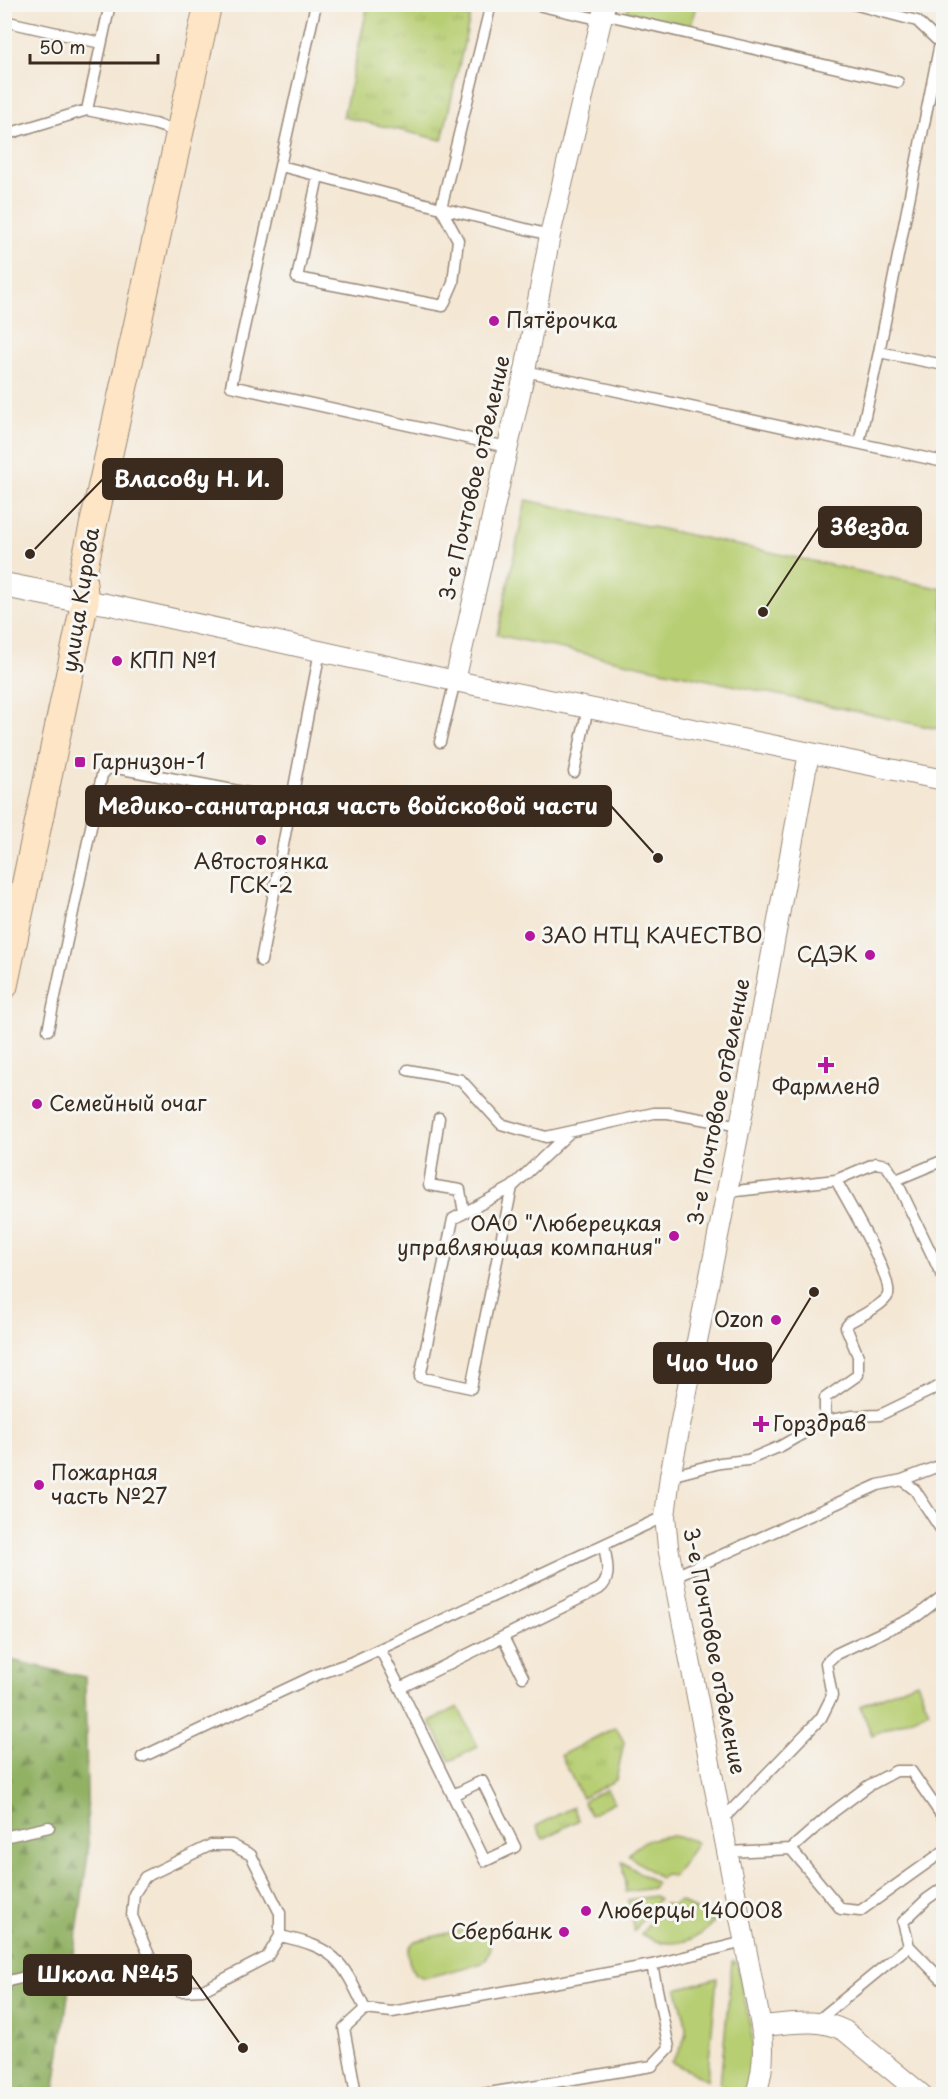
<svg xmlns="http://www.w3.org/2000/svg" width="948" height="2099" font-family="'Playpen Sans',sans-serif">
	<defs>
		<pattern id="forest-firs" width="22" height="20" patternUnits="userSpaceOnUse" patternTransform="scale(1.5)"><rect width="22" height="20" fill="#91b164"/><path d="M5 1l3.5 6h-7zM16 11l3.5 6h-7z" fill="#789052"/></pattern>
		<pattern id="park-tufts" width="24" height="20" patternUnits="userSpaceOnUse" patternTransform="scale(1.5)"><rect width="24" height="20" fill="#b7ce72"/><path d="M3 7l-1-3M5 7V3M7 7l1-3M15 17l-1-3M17 17v-4M19 17l1-3" fill="none" stroke="#9eb162"/></pattern>
	</defs>
	<rect width="100%" height="100%" fill="#f6f6f2"/>
	<filter id="ink" filterUnits="userSpaceOnUse"><feTurbulence type="fractalNoise" baseFrequency=".0167" numOctaves="2"/><feDisplacementMap in="SourceGraphic" scale="12" xChannelSelector="R" yChannelSelector="G"/><feConvolveMatrix kernelMatrix="1 2 1 2 8 2 1 2 1" color-interpolation-filters="sRGB"/></filter>
	<filter id="wash" filterUnits="userSpaceOnUse"><feTurbulence type="fractalNoise" baseFrequency=".008" numOctaves="4" result="noise"/><feDisplacementMap in="SourceGraphic" scale="24" xChannelSelector="R" yChannelSelector="G"/><feGaussianBlur stdDeviation="1.35" result="paint"/><feColorMatrix in="noise" values="0 0 0 0 0 0 0 0 0 0 0 0 0 0 0 0 0 1.4 0 .05"/><feComposite in="paint" operator="in"/></filter>
	<g filter="url(#wash)">
		<rect width="100%" height="100%" fill="#f4e7d4"/>
		<!-- grass -->
		<path fill="#b7ce72" stroke="#797c48" stroke-width="1.5" d="M 629,4 L 696,4 L 696,5 L 691,26 L 627,12 Z
			M 526,500 L 943,589 L 943,730 L 497,635 Z
			M 917,1682 L 929,1711 L 872,1735 L 860,1706 Z
			M 672,1836 L 690,1839 L 697,1843 L 674,1876 L 665,1875 L 660,1878 L 628,1855 C 640,1841 653,1837 672,1836 Z
			M 622,1862 L 656,1883 L 653,1888 L 626,1892 Z
			M 655,1896 L 659,1899 L 634,1931 L 628,1900 Z
			M 680,1901 L 715,1921 C 696,1944 667,1950 641,1934 L 665,1904 L 671,1905 Z
			M 474,1927 C 492,1929 495,1952 482,1963 L 424,1978 L 415,1974 C 408,1963 404,1949 415,1941 Z
			M 732,1961 L 737,1963 L 750,2025 L 756,2063 L 748,2094 L 740,2094 L 720,2085 Z
			M 717,1978 L 707,2080 L 671,2062 C 695,2031 685,2024 677,1989 Z"/>
		<!-- forest -->
		<path fill="url(#forest-firs)" stroke="#666e41" stroke-width="1.5" d="M 6,1659 L 85,1677 L 88,1854 L 54,2094 L 5,2094 Z"/>
		<!-- park -->
		<path fill="url(#park-tufts)" stroke="#797c48" stroke-width="1.5" d="M 368,5 L 413,5 L 470,17 L 442,140 L 343,117 Z
			M 458,1707 L 478,1747 L 450,1761 L 430,1721 Z
			M 616,1727 L 624,1742 L 616,1780 L 582,1798 L 561,1755 Z
			M 607,1789 L 614,1802 L 590,1815 L 583,1801 Z
			M 573,1807 L 579,1820 L 543,1839 L 536,1826 Z"/>
	</g>
	<g filter="url(#ink)">
		<g fill="none" stroke-linecap="round" stroke-linejoin="round">
			<defs>
				<path id="service" d="M 316,4 L 231,386 L 507,447
					M 491,4 L 441,208 L 550,235
					M 533,4 L 602,20
					M 853,4 L 917,21 L 940,43 L 942,49
					M 603,14 L 898,82
					M 4,21 L 101,43
					M 87,110 L 110,4
					M 4,135 L 87,110 L 154,124 L 179,132
					M 281,166 L 441,208 L 458,240 L 453,283 L 443,306 L 297,278 L 318,176
					M 879,352 L 944,365
					M 525,371 L 944,462
					M 859,443 L 879,352 L 940,43
					M 440,742 L 455,681
					M 574,772 L 588,708
					M 261,961 L 320,651
					M 48,1030 L 102,775 L 107,769 L 117,768 L 291,801
					M 408,1070 L 461,1080 L 501,1124 L 546,1137 L 654,1113 L 668,1113 L 740,1126
					M 439,1118 L 429,1185 L 460,1190 L 464,1213
					M 896,1180 L 944,1280
					M 512,1187 L 453,1219 L 420,1377 L 471,1388 L 512,1187 L 570,1132
					M 727,1192 L 836,1180
					M 825,1421 L 853,1416 L 880,1415 L 944,1384
					M 670,1476 L 720,1463 L 748,1460 L 781,1446 L 825,1421 L 825,1398 L 858,1375 L 858,1356 L 846,1327 L 850,1322 C 859,1317 885,1304 888,1295 C 893,1276 846,1199 836,1180 L 876,1163 L 886,1165 L 896,1180 L 944,1160
					M 902,1480 L 944,1464
					M 675,1576 L 878,1485 L 902,1480 L 915,1490 L 944,1534
					M 503,1637 L 523,1677
					M 380,1649 L 400,1688
					M 142,1757 L 316,1675 L 350,1663 L 665,1516
					M 453,1795 L 482,1781 L 515,1847 L 485,1861 L 400,1688 L 599,1589 C 613,1579 606,1560 604,1545
					M 722,1820 L 821,1718 L 832,1696 L 826,1663 L 836,1654 L 917,1616 L 944,1595
					M 4,1837 L 49,1827
					M 791,1849 L 841,1909 L 860,1911 L 944,1851
					M 727,1852 L 791,1849 L 833,1812 L 868,1786 L 896,1771 L 911,1771 L 944,1819
					M 944,1887 L 927,1899 L 903,1922 L 909,1946 L 944,1982
					M 280,1936 L 267,1957 L 203,1990 L 180,1991 L 158,1976 L 132,1916 L 134,1894 L 145,1877 L 211,1845 L 232,1845 L 251,1855 L 280,1913 L 280,1936 C 336,1948 341,1959 365,2009
					M 4,1982 L 21,1978
					M 816,2022 L 909,1946
					M 356,2094 L 344,2028 L 365,2009 L 392,2012 L 652,1965 L 744,1942
					M 483,2094 L 652,2066 L 669,2048 L 652,1965"/>
				<path id="minor" d="M 85,601 L 106,604 L 455,681 L 944,780
					M 455,681 L 525,371 L 550,235 L 605,4
					M 761,2026 C 790,2024 818,2017 845,2031 L 921,2094
					M 756,2094 C 763,2072 765,2050 761,2026 L 668,1547 L 665,1516 L 670,1476 L 740,1126 L 809,753"/>
				<path id="tertiary" d="M 4,585 L 85,601"/>
				<path id="secondary" d="M 4,986 L 85,601 L 82,576 L 208,4"/>
			</defs>
			<!-- service casing -->
			<use href="#service" stroke="#988879" stroke-width="13"/>
			<!-- minor casing -->
			<use href="#minor" stroke="#988879" stroke-width="22"/>
			<!-- tertiary casing -->
			<use href="#tertiary" stroke="#988879" stroke-width="26"/>
			<!-- secondary casing -->
			<use href="#secondary" stroke="#988879" stroke-width="29"/>
			<!-- service -->
			<use href="#service" stroke="#fff" stroke-width="10"/>
			<!-- minor -->
			<use href="#minor" stroke="#fff" stroke-width="20"/>
			<!-- tertiary -->
			<use href="#tertiary" stroke="#fff" stroke-width="24"/>
			<!-- secondary -->
			<use href="#secondary" stroke="#fde5c5" stroke-width="27"/>
		</g>
	</g>
	<!-- markers -->
	<g fill="#b5179e" stroke="#f6f6f2" stroke-width="2">
		<circle cx="494" cy="321" r="6"/>
		<circle cx="117" cy="661" r="6"/>
		<rect x="74" y="756" width="12" height="12" rx="3"/>
		<circle cx="261" cy="840" r="6"/>
		<circle cx="530" cy="936" r="6"/>
		<circle cx="870" cy="955" r="6"/>
		<path d="M823 1056h6v6h6v6h-6v6h-6v-6h-6v-6h6z"/>
		<circle cx="37" cy="1104" r="6"/>
		<circle cx="674" cy="1236" r="6"/>
		<circle cx="776" cy="1320" r="6"/>
		<path d="M758 1415h6v6h6v6h-6v6h-6v-6h-6v-6h6z"/>
		<circle cx="39" cy="1485" r="6"/>
		<circle cx="586" cy="1911" r="6"/>
		<circle cx="564" cy="1932" r="6"/>
	</g>
	<g text-anchor="middle" stroke-width="6" stroke-linejoin="round" paint-order="stroke">
		<!-- poi labels -->
		<g font-size="21" fill="#3b2a1e" stroke="#f6f6f2" text-anchor="start">
			<text x="506" y="328">Пятёрочка</text>
			<text x="129" y="668">КПП №1</text>
			<text x="92" y="769">Гарнизон-1</text>
			<text x="261" y="869" text-anchor="middle">Автостоянка<tspan x="261" dy="24">ГСК-2</tspan></text>
			<text x="542" y="943">ЗАО НТЦ КАЧЕСТВО</text>
			<text x="858" y="962" text-anchor="end">СДЭК</text>
			<text x="826" y="1094" text-anchor="middle">Фармленд</text>
			<text x="49" y="1111">Семейный очаг</text>
			<text x="662" y="1231" text-anchor="end">ОАО "Люберецкая<tspan x="662" dy="24">управляющая компания"</tspan></text>
			<text x="764" y="1327" text-anchor="end">Ozon</text>
			<text x="773" y="1431">Горздрав</text>
			<text x="51" y="1480">Пожарная<tspan x="51" dy="24">часть №27</tspan></text>
			<text x="598" y="1918">Люберцы 140008</text>
			<text x="552" y="1939" text-anchor="end">Сбербанк</text>
		</g>
		<!-- street labels -->
		<g font-size="21" fill="#3b2a1e" stroke="#f6f6f2">
			<text transform="translate(475 478) rotate(-77)" y="7">3-е Почтовое отделение</text>
			<text transform="translate(81 600) rotate(-81)" y="7">улица Кирова</text>
			<text transform="translate(719 1102) rotate(-79)" y="7">3-е Почтовое отделение</text>
			<text transform="translate(714 1651) rotate(79)" y="7">3-е Почтовое отделение</text>
		</g>
	</g>
	<!-- callouts -->
	<path fill="none" stroke="#3b2a1e" stroke-width="2" d="M30 554L103 479M763 612L819 527M658 858L611 806M814 1292L771 1363M243 2048L191 1975"/>
	<g fill="#3b2a1e" stroke="#f6f6f2" stroke-width="2">
		<circle cx="30" cy="554" r="6"/>
		<circle cx="763" cy="612" r="6"/>
		<circle cx="658" cy="858" r="6"/>
		<circle cx="814" cy="1292" r="6"/>
		<circle cx="243" cy="2048" r="6"/>
	</g>
	<g fill="#3b2a1e" stroke="#3b2a1e" stroke-width="2">
		<rect x="103" y="459" width="179" height="40" rx="6"/>
		<rect x="819" y="507" width="102" height="40" rx="6"/>
		<rect x="86" y="786" width="525" height="40" rx="6"/>
		<rect x="654" y="1343" width="117" height="40" rx="6"/>
		<rect x="24" y="1955" width="167" height="40" rx="6"/>
	</g>
	<g font-size="22" text-anchor="middle" font-weight="bold" fill="#fff">
		<text x="192" y="487">Власову Н. И.</text>
		<text x="870" y="535">Звезда</text>
		<text x="348" y="814">Медико-санитарная часть войсковой части</text>
		<text x="712" y="1371">Чио Чио</text>
		<text x="108" y="1982">Школа №45</text>
	</g>
	<!-- margin -->
	<rect width="948" height="2099" fill="none" stroke="#f6f6f2" stroke-width="24"/>
	<!-- scale -->
	<path d="M30 54v9h128v-9" fill="none" stroke="#3b2a1e" stroke-width="3"/>
	<text x="39" y="54" font-size="18" fill="#3b2a1e" stroke="#f6f6f2" stroke-width="4.5" paint-order="stroke">50 m</text>
</svg>
